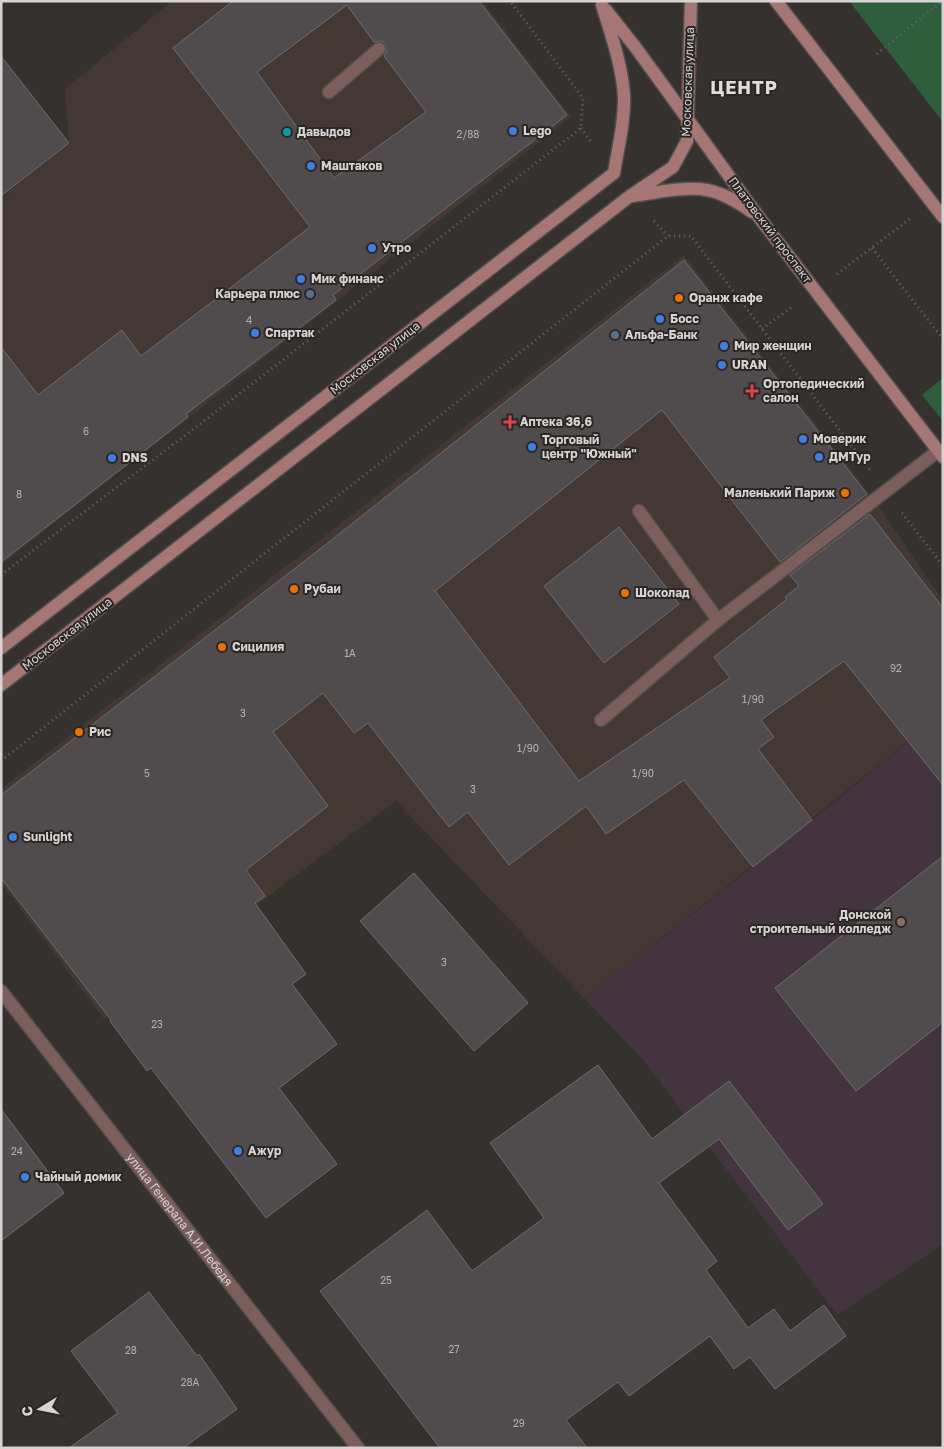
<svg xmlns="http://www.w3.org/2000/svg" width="944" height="1449" font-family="'Golos Text',sans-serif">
	<rect width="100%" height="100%" fill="#35312f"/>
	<!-- built -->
	<path fill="#433833" d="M 172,1 L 483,1 L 571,117 L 1,565 L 1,198 L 69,143 L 65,89 Z
		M 684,255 L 871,495 L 943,601 L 943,714 L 585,999 L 396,801 L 104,1019 L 1,883 L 1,789 Z"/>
	<!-- education -->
	<path fill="#44343f" d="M 943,714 L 943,1244 L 837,1315 L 644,1061 L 585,999 L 812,820 Z"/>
	<!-- green -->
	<path fill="#2e5e3c" d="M 849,1 L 943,1 L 943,122 Z
		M 943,378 L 943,421 L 922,395 Z"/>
	<!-- building -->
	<path fill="#504c4e" stroke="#706b6e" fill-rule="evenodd" d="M 233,1 L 479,1 L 567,115 L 333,295 L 336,300 L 186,414 L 188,417 L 1,562 L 1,347 L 38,395 L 122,330 L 141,356 L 310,227 L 173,48 ZM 347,5 L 374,42 L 381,41 L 385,44 L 387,51 L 384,56 L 426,112 L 334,178 L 257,72 Z
		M 1,56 L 69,143 L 1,196 Z
		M 684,260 L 867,494 L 780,562 L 662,410 L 435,591 L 579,781 L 730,678 L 714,657 L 787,599 L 785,597 L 799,586 L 790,575 L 870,514 L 943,608 L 943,785 L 844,661 L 761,720 L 774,737 L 758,749 L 812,820 L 753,867 L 684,780 L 606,834 L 586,806 L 509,865 L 468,812 L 449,827 L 368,723 L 354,733 L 323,693 L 273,732 L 328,806 L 246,870 L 265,896 L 255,903 L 306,974 L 292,984 L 337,1044 L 279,1088 L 337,1164 L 266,1218 L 151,1068 L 147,1071 L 110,1021 L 111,1020 L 1,878 L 1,795 L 324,546 Z
		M 619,527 L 679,604 L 604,663 L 544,586 Z
		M 943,856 L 943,1022 L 856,1091 L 775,988 Z
		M 414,873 L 528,1003 L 474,1051 L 360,921 Z
		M 598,1065 L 652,1139 L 729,1081 L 823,1204 L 788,1230 L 719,1139 L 659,1183 L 717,1261 L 706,1270 L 748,1328 L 774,1309 L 790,1331 L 824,1305 L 846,1336 L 775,1389 L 750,1357 L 734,1369 L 710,1336 L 629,1396 L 618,1382 L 566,1420 L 587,1448 L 440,1448 L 320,1291 L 427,1210 L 472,1271 L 544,1218 L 490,1143 Z
		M 1,1109 L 64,1193 L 1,1241 Z
		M 149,1292 L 197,1356 L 199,1354 L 237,1409 L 183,1448 L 69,1448 L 118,1413 L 71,1351 Z"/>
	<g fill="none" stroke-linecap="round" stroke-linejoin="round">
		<defs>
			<path id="service" d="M 329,92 L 379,49
				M 639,511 L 718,620 L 938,451
				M 601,720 L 718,620"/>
			<g id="minor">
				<path id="s1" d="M 1,991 L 358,1448"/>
			</g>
			<path id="secondary" d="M 776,1 L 943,217
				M 606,10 L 636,48 L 758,216 L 943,457
				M 633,196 C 654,193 685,186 707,190 C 723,193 738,202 752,212
				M 1,648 L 614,173 C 618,148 625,121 624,96 C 622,65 611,34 602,5
				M 1,685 L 630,196 L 673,167 L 687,141 L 691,1"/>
		</defs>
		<!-- service casing -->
		<use href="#service" stroke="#524e4c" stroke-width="15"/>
		<!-- minor casing -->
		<use href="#minor" stroke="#524e4c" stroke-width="15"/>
		<!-- secondary casing -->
		<use href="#secondary" stroke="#524e4c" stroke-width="15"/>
		<!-- path -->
		<path stroke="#686563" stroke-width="3" stroke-dasharray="1 4" stroke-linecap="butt" d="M 877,54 L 942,1
			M 581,128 L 591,142
			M 654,221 L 668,236
			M 872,248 L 943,339
			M 837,274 L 910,219
			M 762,329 L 792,307
			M 902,513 L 943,566
			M 1,575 L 212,415 L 581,128 L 583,98 L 510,1
			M 1,761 L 668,236 L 691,236 L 870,470"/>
		<!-- service -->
		<use href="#service" stroke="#7c5e5c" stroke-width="12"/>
		<!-- minor -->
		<use href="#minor" stroke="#7c5e5c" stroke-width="12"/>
		<!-- secondary -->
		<use href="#secondary" stroke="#a57674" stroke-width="12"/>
	</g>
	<!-- markers -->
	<g fill="#3f7fe0" stroke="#2b2725" stroke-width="2">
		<circle cx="513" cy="131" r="5"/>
		<circle cx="311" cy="166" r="5"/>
		<circle cx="372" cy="248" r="5"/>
		<circle cx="301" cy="279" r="5"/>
		<circle cx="660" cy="319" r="5"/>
		<circle cx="255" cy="333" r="5"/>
		<circle cx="724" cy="346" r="5"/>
		<circle cx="722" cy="365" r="5"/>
		<circle cx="803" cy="439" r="5"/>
		<circle cx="532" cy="447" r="5"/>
		<circle cx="819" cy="457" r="5"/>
		<circle cx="112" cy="458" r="5"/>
		<circle cx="13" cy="837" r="5"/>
		<circle cx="238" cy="1151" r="5"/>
		<circle cx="25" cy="1177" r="5"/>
	</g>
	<circle fill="#0f9aa8" stroke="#2b2725" stroke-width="2" cx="287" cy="132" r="5"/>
	<g fill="#5c6f8a" stroke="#2b2725" stroke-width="2">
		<circle cx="310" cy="294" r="5"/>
		<circle cx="615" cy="335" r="5"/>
	</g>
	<g fill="#e8710a" stroke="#2b2725" stroke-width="2">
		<circle cx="679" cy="298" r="5"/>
		<circle cx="845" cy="493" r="5"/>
		<circle cx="294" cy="589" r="5"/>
		<circle cx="625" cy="593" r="5"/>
		<circle cx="222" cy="647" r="5"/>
		<circle cx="79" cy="732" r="5"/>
	</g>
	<g fill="#e0444e" stroke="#2b2725" stroke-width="2">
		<path d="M749.5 383.5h5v5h5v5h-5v5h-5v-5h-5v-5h5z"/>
		<path d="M507.5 414.5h5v5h5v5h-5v5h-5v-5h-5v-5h5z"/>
	</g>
	<circle fill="#8d6e63" stroke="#2b2725" stroke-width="2" cx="901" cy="922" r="5"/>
	<g text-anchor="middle" stroke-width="4" stroke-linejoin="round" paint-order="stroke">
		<!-- number labels -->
		<g font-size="10" fill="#b4b1b1">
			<text x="468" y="138">2/88</text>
			<text x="249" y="324">4</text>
			<text x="86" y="435">6</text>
			<text x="19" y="498">8</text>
			<text x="350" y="657">1А</text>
			<text x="896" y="672">92</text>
			<text x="753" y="703">1/90</text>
			<text x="243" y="717">3</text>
			<text x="528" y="752">1/90</text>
			<text x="147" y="777">5</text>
			<text x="643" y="777">1/90</text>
			<text x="473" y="793">3</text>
			<text x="444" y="966">3</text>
			<text x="157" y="1028">23</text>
			<text x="17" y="1155">24</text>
			<text x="386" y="1284">25</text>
			<text x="454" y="1353">27</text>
			<text x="131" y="1354">28</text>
			<text x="190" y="1386">28А</text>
			<text x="519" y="1427">29</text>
		</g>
		<!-- street labels -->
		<g font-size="12" fill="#d6d3d2" stroke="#2b2725">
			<text transform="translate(688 82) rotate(-88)" y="4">Московская улица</text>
			<text transform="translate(770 230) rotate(53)" y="4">Платовский проспект</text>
			<text transform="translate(375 358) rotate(-38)" y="4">Московская улица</text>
			<text transform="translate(67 634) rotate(-38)" y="4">Московская улица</text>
			<text dy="4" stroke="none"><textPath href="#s1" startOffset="290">улица Генерала А.И.Лебедя</textPath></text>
		</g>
		<!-- poi labels -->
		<g font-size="12" font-weight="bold" fill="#d6d3d2" stroke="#2b2725" text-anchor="start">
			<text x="523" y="135">Lego</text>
			<text x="297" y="136">Давыдов</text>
			<text x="321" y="170">Маштаков</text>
			<text x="382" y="252">Утро</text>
			<text x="311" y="283">Мик финанс</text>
			<text x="300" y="298" text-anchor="end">Карьера плюс</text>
			<text x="689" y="302">Оранж кафе</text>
			<text x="670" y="323">Босс</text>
			<text x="265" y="337">Спартак</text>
			<text x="625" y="339">Альфа-Банк</text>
			<text x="734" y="350">Мир женщин</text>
			<text x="732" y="369">URAN</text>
			<text x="763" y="388">Ортопедический<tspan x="763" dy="14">салон</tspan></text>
			<text x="520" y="426">Аптека 36,6</text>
			<text x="813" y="443">Моверик</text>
			<text x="542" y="444">Торговый<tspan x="542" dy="14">центр "Южный"</tspan></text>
			<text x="829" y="461">ДМТур</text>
			<text x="122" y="462">DNS</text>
			<text x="835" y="497" text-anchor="end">Маленький Париж</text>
			<text x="304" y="593">Рубаи</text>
			<text x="635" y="597">Шоколад</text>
			<text x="232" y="651">Сицилия</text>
			<text x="89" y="736">Рис</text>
			<text x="23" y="841">Sunlight</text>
			<text x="891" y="919" text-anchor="end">Донской<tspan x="891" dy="14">строительный колледж</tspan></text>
			<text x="248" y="1155">Ажур</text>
			<text x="35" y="1181">Чайный домик</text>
		</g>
		<!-- district labels -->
		<g font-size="18" font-weight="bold" letter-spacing="1" fill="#e3ddda" stroke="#2b2725">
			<text x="744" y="94">ЦЕНТР</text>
		</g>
	</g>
	<!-- border -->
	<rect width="944" height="1449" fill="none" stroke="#d6d3d2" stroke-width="5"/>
	<!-- north arrow -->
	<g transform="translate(40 1409) rotate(260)" stroke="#2b2725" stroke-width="4" paint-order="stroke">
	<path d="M0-4L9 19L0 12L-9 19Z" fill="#d6d3d2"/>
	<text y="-8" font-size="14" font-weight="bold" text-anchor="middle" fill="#d6d3d2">С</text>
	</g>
</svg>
